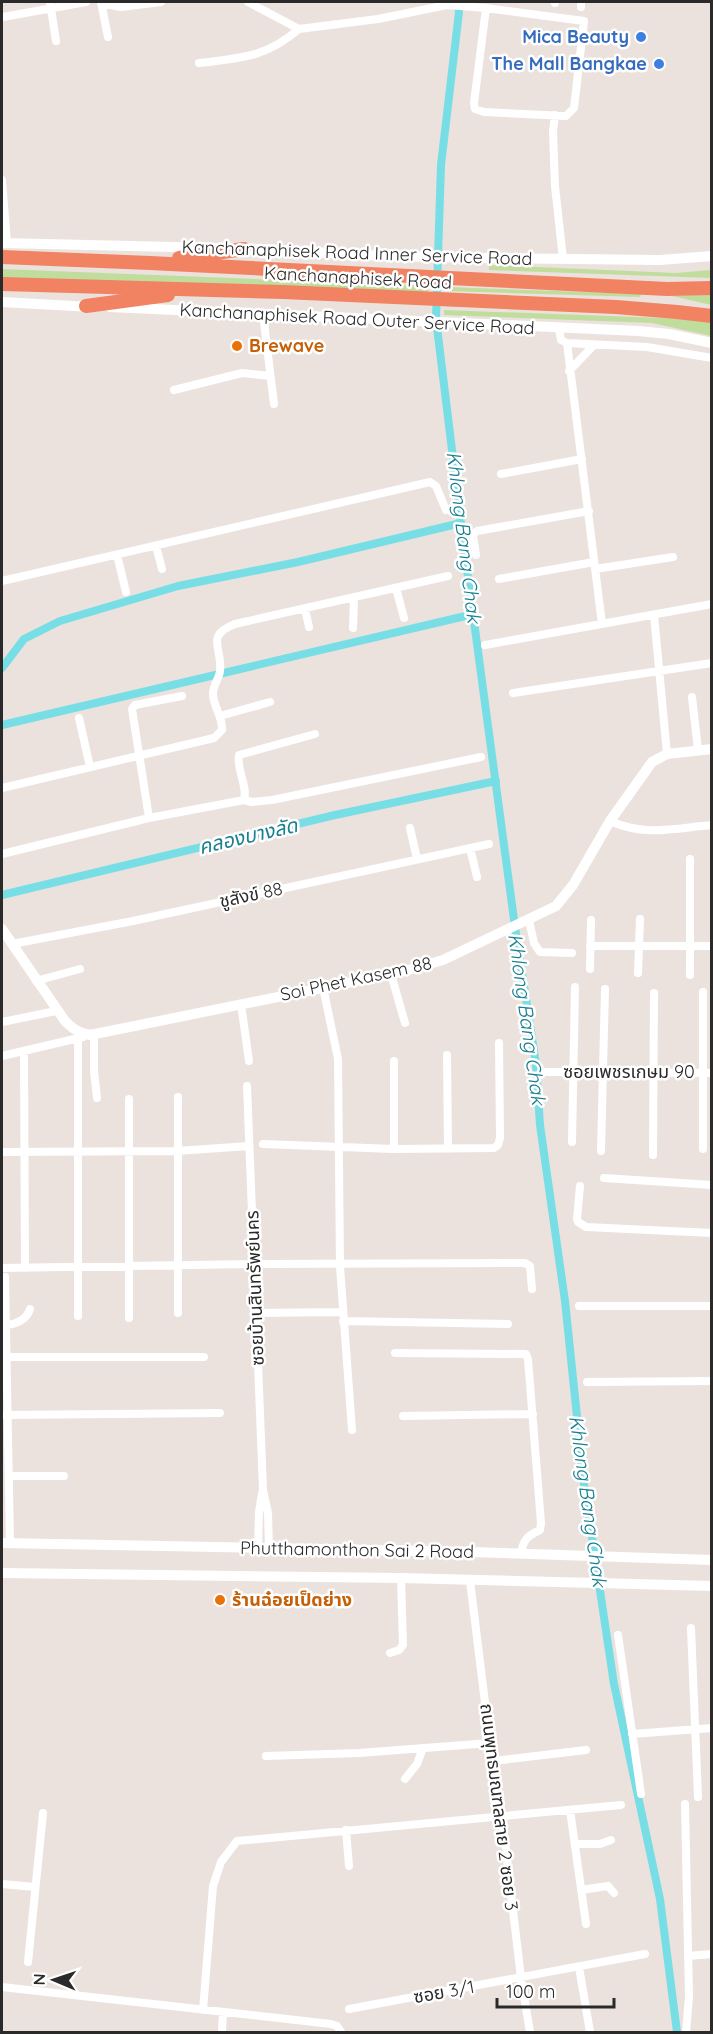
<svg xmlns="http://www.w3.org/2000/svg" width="713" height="2034" font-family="Quicksand,'Noto Sans Thai',sans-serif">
	<rect width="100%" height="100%" fill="#ebe2dd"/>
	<!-- green -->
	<path fill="#c1dd9e" d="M 489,265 L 676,273 L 711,270 L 711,278 L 489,270 Z
		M 2,269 L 429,286 L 428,292 L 2,278 Z
		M 447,287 L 641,294 L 640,297 L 447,291 Z
		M 711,294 L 711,305 L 672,296 Z
		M 444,310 L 690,319 L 711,322 L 711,336 L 652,323 L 444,315 Z"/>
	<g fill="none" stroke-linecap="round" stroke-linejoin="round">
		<!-- canal -->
		<path stroke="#78dee5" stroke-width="8" d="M 457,2 L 459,12 L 441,165 L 436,319 L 462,532 L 515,927 L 536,1064 L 540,1125 L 565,1301 L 584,1484 L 614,1684 L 660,1899 L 677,2032
			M 2,668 L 24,639 L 60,621 L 178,586 L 298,562 L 461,523
			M 2,725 L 474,614
			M 2,895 L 335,815 L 496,781"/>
		<!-- street -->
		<path stroke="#fff" stroke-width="8" d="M 50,2 L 56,41
			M 101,2 L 108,37
			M 248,2 L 299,29 L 378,19 L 447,5 L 486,8 L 584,21 L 574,108 L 566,116 L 484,112 L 475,109 L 474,103 L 486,8
			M 101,3 L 121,7 L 161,2
			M 555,3 L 555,2
			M 581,7 L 581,2
			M 3,17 L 86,2
			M 199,63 C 241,58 265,58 299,29
			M 555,115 L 553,131 L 555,186 L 563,259
			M 2,180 L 7,243
			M 263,314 L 274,404
			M 559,329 L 561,340 L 567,343 L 647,347 L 712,358
			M 567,343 L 602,624
			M 569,371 L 594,345
			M 174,390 L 242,373 L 270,376
			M 501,474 L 582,459
			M 156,546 L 162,569
			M 117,555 L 126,592
			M 476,555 L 473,535 L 477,531 L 589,511
			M 595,569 L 673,557
			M 499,579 L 594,562
			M 2,581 L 430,482 L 436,486 L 446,510
			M 396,588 L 404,618
			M 305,609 L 309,627
			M 654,615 L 667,754
			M 353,628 L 354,598
			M 485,645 L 712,604
			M 513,693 L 712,663
			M 692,697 L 698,750
			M 220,716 L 270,702
			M 79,718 L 90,767
			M 2,788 L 214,738 L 222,730 C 223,717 213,706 213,694 C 213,685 219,679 220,671 C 223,648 204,636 235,624 L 448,576
			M 244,800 C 248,785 236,770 239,755 L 315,734
			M 149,818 L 132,709 L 135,705 L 182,696
			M 610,821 C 646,837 675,828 712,825
			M 410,828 L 417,859
			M 470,848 L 477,877
			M 2,854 L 149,818 L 244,800 L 252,802 L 272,800 L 481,757
			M 690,859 L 690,975
			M 529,920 L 534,943 L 540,952 L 572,953
			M 12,944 L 133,921 L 489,844
			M 590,946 L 712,946
			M 590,969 L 591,920
			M 638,973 L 640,919
			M 391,974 L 405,1023
			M 36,981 L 80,969
			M 323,987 L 338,1059 L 340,1267 L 352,1430
			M 241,1004 L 249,1061
			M 2,1022 L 56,1011
			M 94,1034 L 94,1071 L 97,1098
			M 78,1038 L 78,1316
			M 24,1051 L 25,1268
			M 447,1055 L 448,1149
			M 2,1056 L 83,1037
			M 394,1061 L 394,1149
			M 546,1072 L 712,1073
			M 247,1086 L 263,1490 L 268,1513 L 269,1549
			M 178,1097 L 178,1313
			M 572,1142 L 575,987
			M 263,1144 L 394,1149 L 494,1148 L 498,1145 L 500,1138 L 499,1043
			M 703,1149 L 703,992
			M 601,1151 L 605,989
			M 2,1152 L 177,1151 L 249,1146
			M 653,1155 L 654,993
			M 604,1178 L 712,1185
			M 580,1186 L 577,1219 L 578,1222 L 586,1227 L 712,1233
			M 262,1264 L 525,1263 L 530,1266 L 532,1289
			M 2,1268 L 254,1264
			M 5,1277 L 10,1543
			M 579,1306 L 712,1306
			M 255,1313 L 342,1312
			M 129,1318 L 129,1099
			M 343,1321 L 508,1324
			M 7,1325 C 17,1324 27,1319 30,1309
			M 395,1353 L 526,1354 L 528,1359 L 541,1523 L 540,1530 C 527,1536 523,1540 521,1554
			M 2,1357 L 204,1357
			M 587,1382 L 712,1381
			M 2,1415 L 220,1413
			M 403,1416 L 533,1414
			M 10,1476 L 64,1476
			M 258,1548 L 259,1512 L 262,1493
			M 470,1581 L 490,1743 L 502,1817 L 521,1978 L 530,2032
			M 691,1628 L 698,1797
			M 618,1635 L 641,1794
			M 390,1653 L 399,1650 L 403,1645 L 401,1578
			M 632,1734 L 712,1728
			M 266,1756 L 359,1753 L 490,1743
			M 494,1761 L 586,1750
			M 405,1779 L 417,1764 L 423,1748
			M 685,1804 L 689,1997 L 686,2032
			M 570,1810 L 586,1924
			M 346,1830 L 349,1866
			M 575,1844 L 600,1844 L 611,1840
			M 2,1884 L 35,1887
			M 581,1890 L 608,1886 L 614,1893
			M 688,1956 L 712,1954
			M 28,1962 L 43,1813
			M 579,1967 L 590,2032
			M 2,1987 L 331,2024 L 337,2026 L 341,2032
			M 349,2009 L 645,1954
			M 203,2010 L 213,1886 L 221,1862 L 237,1841 L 621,1805
			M 222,2032 L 223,2012"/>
		<!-- secondary -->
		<path stroke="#fff" stroke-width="10" d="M 2,243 L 217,248
			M 238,248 L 384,256 L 487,258 L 660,260 L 712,256
			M 2,302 L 91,307
			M 110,307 L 638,331 L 669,334 L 712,343
			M 2,929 L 65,1021 C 73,1029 79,1033 90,1035 L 401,972 L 443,960 L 556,906 L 573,885 L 610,821 L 652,762 L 667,754 L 712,749
			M 2,1543 L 472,1552 L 712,1560
			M 2,1573 L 401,1578 L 712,1586"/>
		<!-- highway -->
		<path stroke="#f18262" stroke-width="14" d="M 2,257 L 150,263 L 667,289 L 712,288
			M 179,258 L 244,249
			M 2,284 L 283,292 L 616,307 L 677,312 L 712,316
			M 86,306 L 168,295"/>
	</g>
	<!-- markers -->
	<g fill="#3f7fe0" stroke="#fff" stroke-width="2">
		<circle cx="641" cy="37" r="6"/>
		<circle cx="659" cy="64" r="6"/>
	</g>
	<g fill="#e8710a" stroke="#fff" stroke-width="2">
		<circle cx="237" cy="346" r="6"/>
		<circle cx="220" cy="1600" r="6"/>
	</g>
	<g text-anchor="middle" stroke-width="5" stroke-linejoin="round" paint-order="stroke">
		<!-- shop labels -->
		<g font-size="18" font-weight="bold" fill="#366cbe" stroke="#fff" text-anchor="end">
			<text x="629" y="43">Mica Beauty</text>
			<text x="647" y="70">The Mall Bangkae</text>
		</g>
		<!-- street labels -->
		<g font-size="18" fill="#2a2a2a" stroke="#fff">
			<text transform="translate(357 253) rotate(2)" y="6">Kanchanaphisek Road Inner Service Road</text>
			<text transform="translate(358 278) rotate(3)" y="6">Kanchanaphisek Road</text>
			<text transform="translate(357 319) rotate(3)" y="6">Kanchanaphisek Road Outer Service Road</text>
			<text transform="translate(251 895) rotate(-12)" y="6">ชูสังข์ 88</text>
			<text transform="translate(356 979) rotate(-12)" y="6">Soi Phet Kasem 88</text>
			<text x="629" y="1078">ซอยเพชรเกษม 90</text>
			<text transform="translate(255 1288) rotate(-92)" y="6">ซอยบ้านสินทรัพย์นคร</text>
			<text transform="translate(357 1550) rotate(1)" y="6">Phutthamonthon Sai 2 Road</text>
			<text transform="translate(499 1807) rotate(83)" y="6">ถนนพุทธมณฑลสาย 2 ซอย 3</text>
			<text transform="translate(444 1992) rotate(-10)" y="6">ซอย 3/1</text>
		</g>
		<!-- food labels -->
		<g font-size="18" font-weight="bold" fill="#c56008" stroke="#fff" text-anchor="start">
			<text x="249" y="352">Brewave</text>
			<text x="232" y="1606">ร้านฉ๋อยเป็ดย่าง</text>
		</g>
		<!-- water labels -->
		<g font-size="20" font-style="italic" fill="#188090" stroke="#fff">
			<text transform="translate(464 537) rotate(83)" y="7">Khlong Bang Chak</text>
			<text transform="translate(248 836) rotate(-13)" y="7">คลองบางลัด</text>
			<text transform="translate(527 1019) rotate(82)" y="7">Khlong Bang Chak</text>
			<text transform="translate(588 1501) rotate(82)" y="7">Khlong Bang Chak</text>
		</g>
	</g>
	<!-- border -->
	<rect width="713" height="2034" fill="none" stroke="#2a2a2a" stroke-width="6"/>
	<!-- north arrow -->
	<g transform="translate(54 1980) rotate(272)" stroke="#ffffff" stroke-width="4.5" paint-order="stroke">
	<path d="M0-4.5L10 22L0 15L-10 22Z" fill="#2a2a2a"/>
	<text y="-9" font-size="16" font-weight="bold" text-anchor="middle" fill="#2a2a2a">N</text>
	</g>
	<!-- scale -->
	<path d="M497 1998v9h117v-9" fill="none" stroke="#2a2a2a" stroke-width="3"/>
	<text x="506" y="1998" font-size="18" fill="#2a2a2a" stroke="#ffffff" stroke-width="4.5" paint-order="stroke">100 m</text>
</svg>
